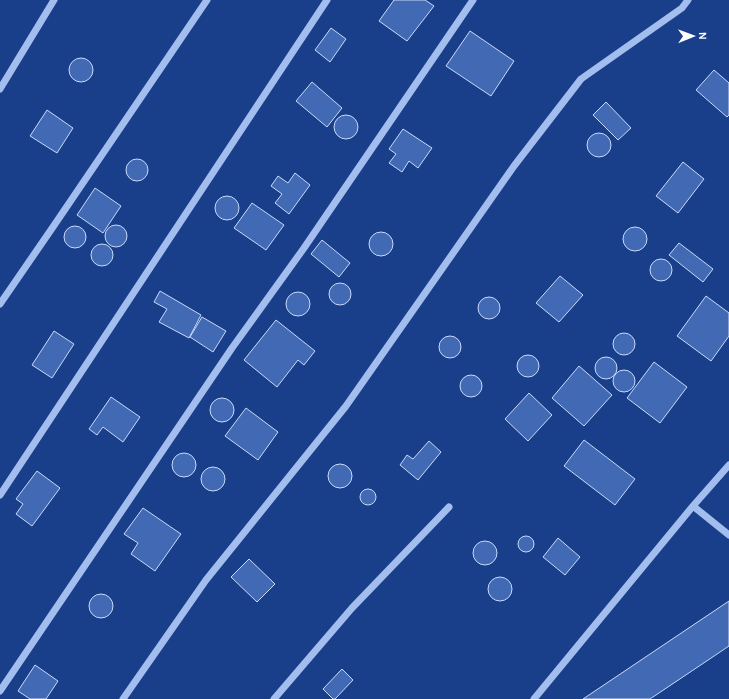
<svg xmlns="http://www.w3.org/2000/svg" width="729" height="699" font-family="Karla,sans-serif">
	<rect width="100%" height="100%" fill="#193f8a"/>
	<!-- building -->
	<path fill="#4269b3" stroke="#c9dafa" d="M 394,0 L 425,0 L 434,6 L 407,41 L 379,21 Z
		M 331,28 L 346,39 L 330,62 L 315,50 Z
		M 470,31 L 514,61 L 491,96 L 446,66 Z
		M69 70a12 12 0 1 1 24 0a12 12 0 1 1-24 0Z
		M 714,70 L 729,83 L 729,115 L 727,117 L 696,90 Z
		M 312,82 L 342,108 L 327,127 L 296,101 Z
		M 606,102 L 631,128 L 618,140 L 593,115 Z
		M 47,110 L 73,128 L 57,153 L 30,136 Z
		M334 127a12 12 0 1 1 24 0a12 12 0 1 1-24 0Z
		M 403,129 L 432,148 L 418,168 L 409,161 L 402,172 L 389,163 L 396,154 L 389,149 Z
		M587 145a12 12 0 1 1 24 0a12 12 0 1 1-24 0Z
		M126 170a11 11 0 1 1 22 0a11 11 0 1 1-22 0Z
		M 683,162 L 704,179 L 678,213 L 656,196 Z
		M 295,173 L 310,185 L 289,214 L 275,203 L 282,194 L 271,186 L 278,176 L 288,183 Z
		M 95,188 L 121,206 L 103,233 L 77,215 Z
		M215 208a12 12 0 1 1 24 0a12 12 0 1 1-24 0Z
		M 252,203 L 284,225 L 266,250 L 234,228 Z
		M105 236a11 11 0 1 1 22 0a11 11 0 1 1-22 0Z
		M64 237a11 11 0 1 1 22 0a11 11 0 1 1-22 0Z
		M623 239a12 12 0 1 1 24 0a12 12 0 1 1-24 0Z
		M369 244a12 12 0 1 1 24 0a12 12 0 1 1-24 0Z
		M 322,240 L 350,263 L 339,277 L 311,254 Z
		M 679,243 L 713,269 L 703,282 L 669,255 Z
		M91 255a11 11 0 1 1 22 0a11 11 0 1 1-22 0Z
		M650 270a11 11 0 1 1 22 0a11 11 0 1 1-22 0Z
		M 560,276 L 583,295 L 559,322 L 536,303 Z
		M329 294a11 11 0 1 1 22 0a11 11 0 1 1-22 0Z
		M 160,291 L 201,315 L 189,338 L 159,322 L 167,309 L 154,302 Z
		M286 304a12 12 0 1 1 24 0a12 12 0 1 1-24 0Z
		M 706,296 L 729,313 L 729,336 L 711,361 L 677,336 Z
		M478 308a11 11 0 1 1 22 0a11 11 0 1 1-22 0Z
		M 202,317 L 226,331 L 213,352 L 190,337 Z
		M 276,320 L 315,351 L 304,365 L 298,360 L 277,387 L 244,360 Z
		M 54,331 L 74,344 L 52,378 L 32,365 Z
		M613 344a11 11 0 1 1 22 0a11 11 0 1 1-22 0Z
		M439 347a11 11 0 1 1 22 0a11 11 0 1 1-22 0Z
		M517 366a11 11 0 1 1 22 0a11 11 0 1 1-22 0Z
		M595 368a11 11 0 1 1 22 0a11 11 0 1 1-22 0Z
		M 654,362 L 687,387 L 660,423 L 627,398 Z
		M 579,366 L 612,395 L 584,426 L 552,398 Z
		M613 381a11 11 0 1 1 22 0a11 11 0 1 1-22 0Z
		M460 386a11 11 0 1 1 22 0a11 11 0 1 1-22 0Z
		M 529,393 L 552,415 L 528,441 L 505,419 Z
		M 111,397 L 140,417 L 123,442 L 103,427 L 97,435 L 89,429 Z
		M210 410a12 12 0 1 1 24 0a12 12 0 1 1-24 0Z
		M 246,408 L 278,432 L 258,460 L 225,436 Z
		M 584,440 L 635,479 L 615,505 L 564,466 Z
		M 429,441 L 441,452 L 418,480 L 400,465 L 407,455 L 413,459 Z
		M172 465a12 12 0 1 1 24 0a12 12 0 1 1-24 0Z
		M328 476a12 12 0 1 1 24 0a12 12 0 1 1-24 0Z
		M201 479a12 12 0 1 1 24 0a12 12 0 1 1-24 0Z
		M 37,471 L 60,488 L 32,526 L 16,514 L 23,504 L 16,499 Z
		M360 497a8 8 0 1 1 16 0a8 8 0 1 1-16 0Z
		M 143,508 L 181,534 L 155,571 L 131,554 L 138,543 L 124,534 Z
		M518 544a8 8 0 1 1 16 0a8 8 0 1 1-16 0Z
		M 558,538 L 580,557 L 565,575 L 543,557 Z
		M473 553a12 12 0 1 1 24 0a12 12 0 1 1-24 0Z
		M 249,559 L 275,584 L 257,602 L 231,577 Z
		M488 589a12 12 0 1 1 24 0a12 12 0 1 1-24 0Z
		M89 606a12 12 0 1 1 24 0a12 12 0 1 1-24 0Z
		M 729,601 L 729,646 L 650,699 L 583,699 Z
		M 35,665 L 58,681 L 46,699 L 30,699 L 18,691 Z
		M 342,669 L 353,680 L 335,699 L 333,699 L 323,689 Z"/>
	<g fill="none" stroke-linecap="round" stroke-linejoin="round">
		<!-- minor -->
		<path stroke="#a3bdee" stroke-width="7" d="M 0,89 L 54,0
			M 0,304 L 55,224 L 207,0
			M 0,495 L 327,0
			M 693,506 L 729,535
			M 0,691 L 232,348 L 304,248 L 473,0
			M 123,699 L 206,580 L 346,406 L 514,166 L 581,79 L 682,8 L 688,0
			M 274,699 L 352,608 L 449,507
			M 534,699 L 693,506 L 729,465"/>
	</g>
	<!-- north arrow -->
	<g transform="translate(693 36) rotate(89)" stroke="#193f8a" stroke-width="3" paint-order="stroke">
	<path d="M0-3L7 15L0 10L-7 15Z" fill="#ffffff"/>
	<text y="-6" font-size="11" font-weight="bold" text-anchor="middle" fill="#ffffff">N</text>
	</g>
</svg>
